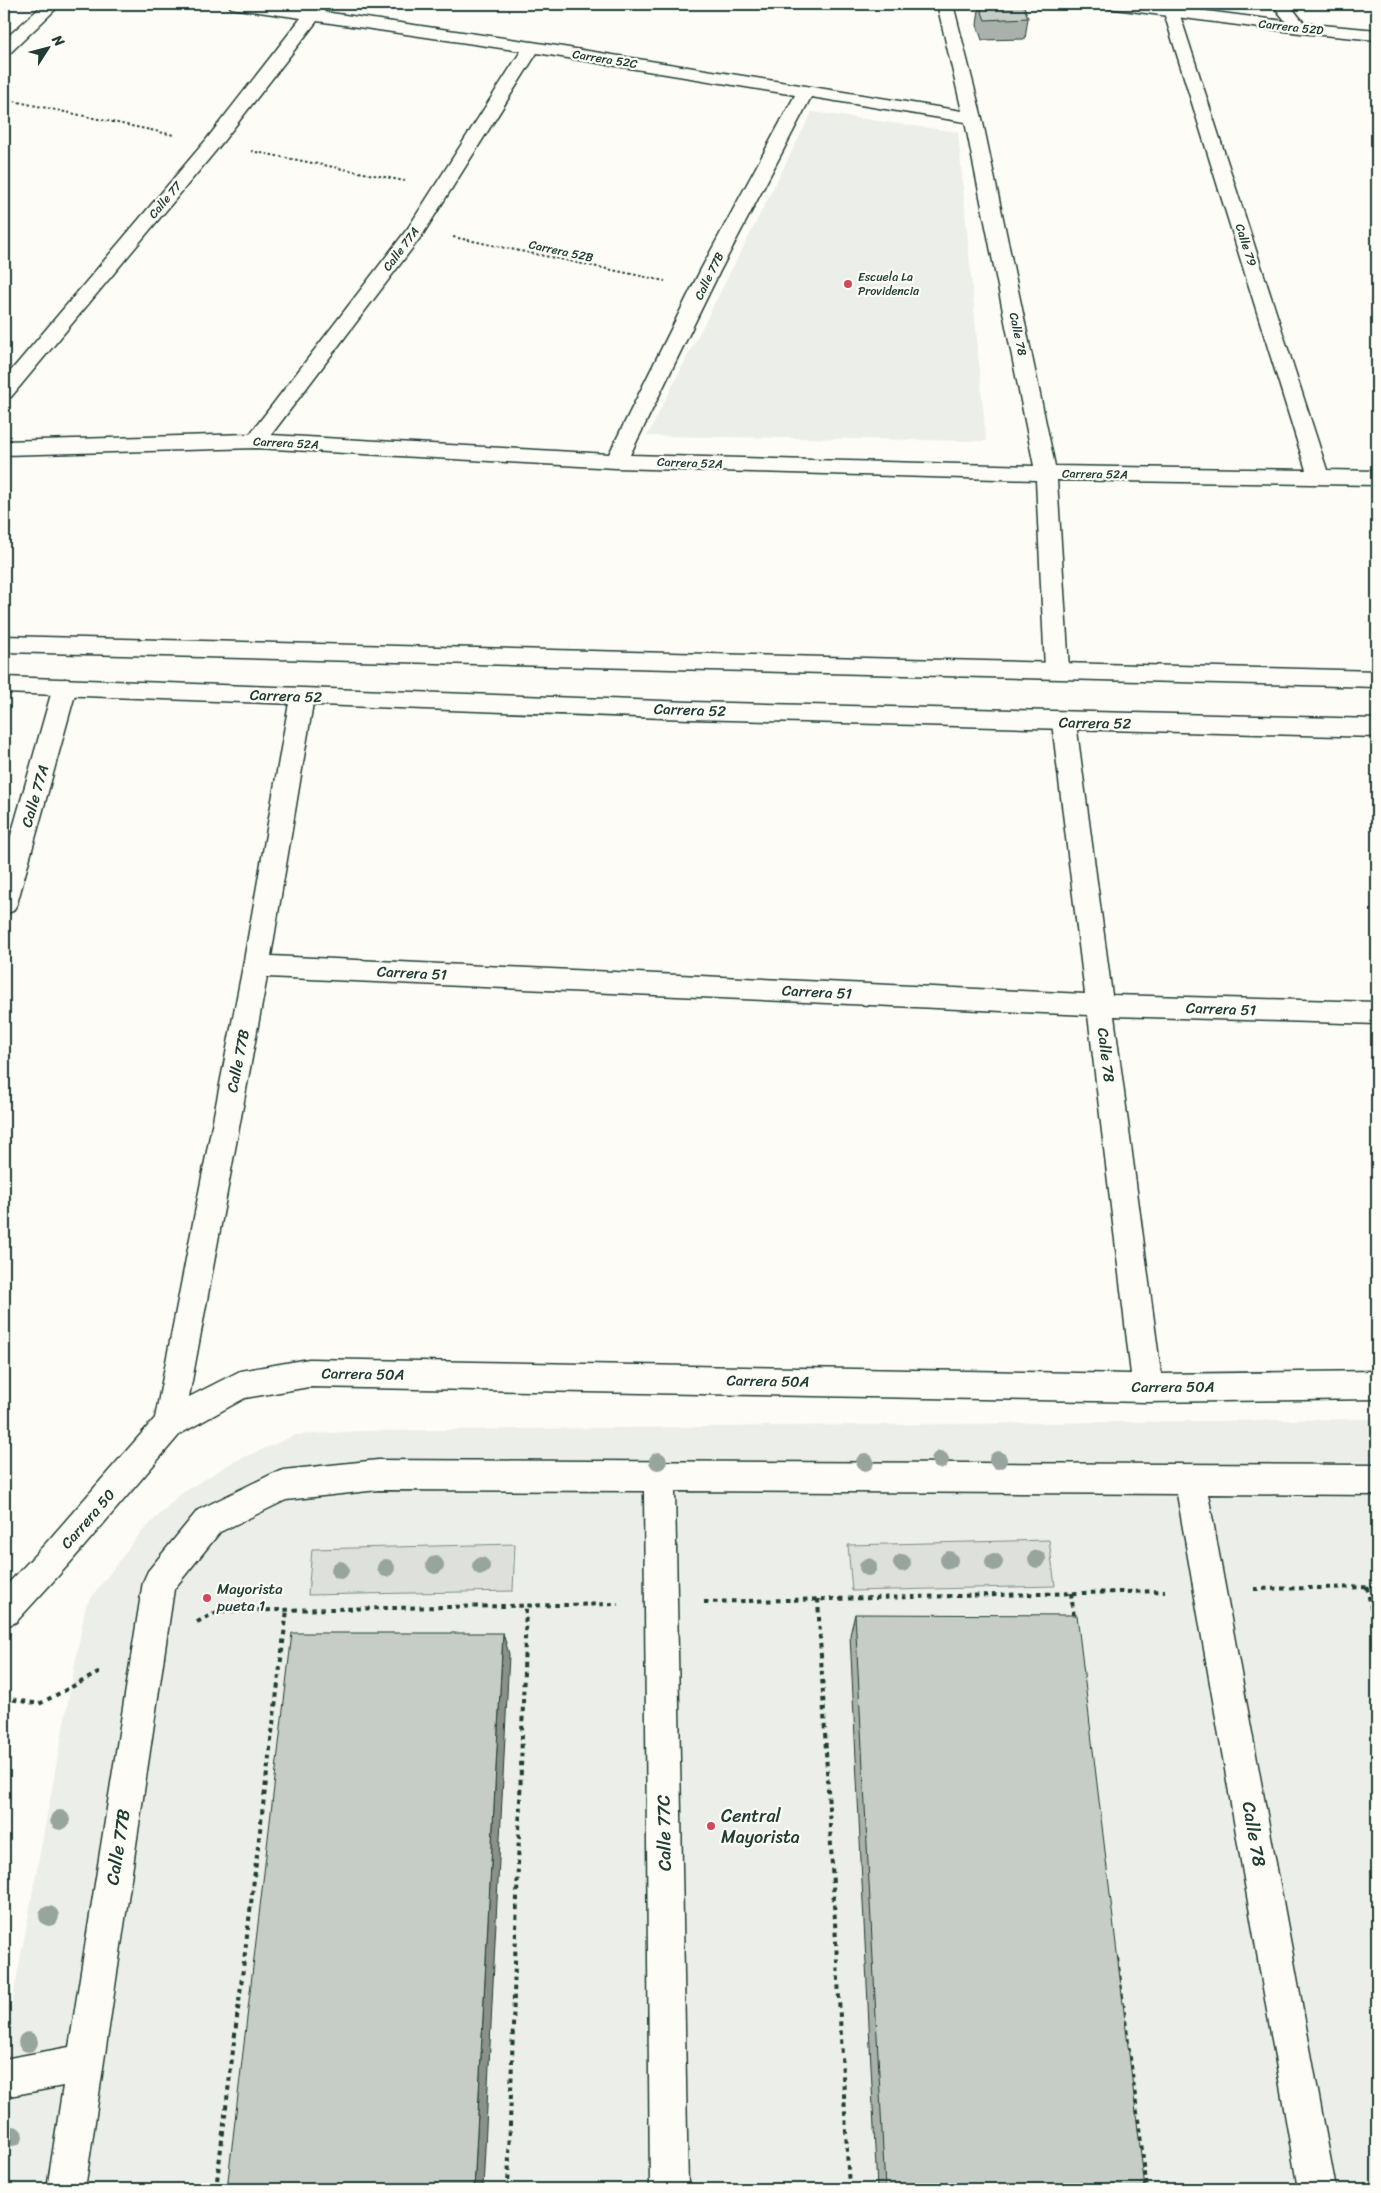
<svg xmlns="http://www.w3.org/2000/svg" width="1381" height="2193" font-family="Sriracha,sans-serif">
	<rect width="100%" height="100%" fill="#fdfcf7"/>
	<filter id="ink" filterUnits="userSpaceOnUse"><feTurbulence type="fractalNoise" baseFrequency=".02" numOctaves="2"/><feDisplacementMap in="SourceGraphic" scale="10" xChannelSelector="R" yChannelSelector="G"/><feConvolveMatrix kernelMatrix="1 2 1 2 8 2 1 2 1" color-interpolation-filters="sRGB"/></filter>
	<g filter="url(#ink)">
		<!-- built -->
		<path fill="#eceee9" d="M 812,112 L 958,132 L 986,441 L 647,436 Z
			M 1377,1419 L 1377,2189 L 4,2189 L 4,2047 L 86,1605 L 137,1537 L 179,1495 L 231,1463 L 296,1435 L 363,1431 Z"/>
		<!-- green -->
		<path fill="#dde0db" stroke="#7e8e88" d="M 1049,1540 L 1055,1586 L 852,1591 L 848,1545 Z
			M 515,1544 L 513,1591 L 308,1595 L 312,1549 Z"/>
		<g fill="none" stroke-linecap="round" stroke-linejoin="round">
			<defs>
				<path id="minor" d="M 44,4 L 61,4 L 10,53 L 4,54 L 4,40 Z
					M 229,4 L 270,4 L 308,9 L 313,4 L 329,4 L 324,12 L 532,42 L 962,111 L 937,4 L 953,4 L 982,118 L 1055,466 L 1306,470 L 1164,13 L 1166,9 L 1178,9 L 1327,470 L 1377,471 L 1377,485 L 1057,480 L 1069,669 L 1065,675 L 1057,677 L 1049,675 L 1045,669 L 1036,480 L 616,468 L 256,448 L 4,455 L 4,441 L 250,434 L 408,228 L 521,51 L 317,21 L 218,148 L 11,397 L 4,398 L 4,379 L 206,140 L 301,18 L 237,9 L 231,8 ZM 537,53 L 795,95 L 700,271 L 609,454 L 271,435 L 423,234 ZM 811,97 L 965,122 L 1034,466 L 630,455 L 720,271 Z
					M 1272,4 L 1289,4 L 1308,28 L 1306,32 L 1294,32 Z
					M 65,679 L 73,681 L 77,687 L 17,904 L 13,911 L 4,914 L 4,860 L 53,687 L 57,681 Z
					M 302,689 L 310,691 L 314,697 L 271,956 L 1085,994 L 1052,723 L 1056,717 L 1064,714 L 1072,717 L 1076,723 L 1112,995 L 1377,1002 L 1377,1024 L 1114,1016 L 1161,1374 L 1377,1371 L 1377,1399 L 1148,1402 L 309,1387 L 245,1398 L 180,1434 L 69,1564 L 16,1622 L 4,1627 L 4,1588 L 47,1542 L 155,1418 L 243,966 L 290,697 L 294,691 ZM 267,977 L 1088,1015 L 1131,1374 L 309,1359 L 240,1371 L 189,1397 Z
					M 378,1460 L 1377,1465 L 1377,1495 L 1208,1494 L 1336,2189 L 1298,2189 L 1177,1494 L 675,1491 L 688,2189 L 650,2189 L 644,1491 L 378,1490 L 286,1500 L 220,1532 L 174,1589 L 85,2189 L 47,2189 L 63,2086 L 4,2097 L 4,2059 L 69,2047 L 143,1582 L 148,1571 L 198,1510 L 272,1474 L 283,1470 Z"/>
				<path id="major" d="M 1107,4 L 1152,4 L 1300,23 L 1377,30 L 1377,40 L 1300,33 L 1115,9 L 1109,8 Z
					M 4,636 L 1377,671 L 1377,687 L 4,652 Z
					M 4,677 L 690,702 L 1377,719 L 1377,737 L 690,719 L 4,693 Z"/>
			</defs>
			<!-- minor casing -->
			<use href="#minor" stroke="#1f3d34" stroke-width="3"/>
			<!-- major casing -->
			<use href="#major" stroke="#1f3d34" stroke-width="3"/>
			<!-- path-far1 -->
			<path stroke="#1f3d34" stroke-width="2" stroke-dasharray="2.5 2.5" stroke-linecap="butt" d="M 4,99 L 174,135
				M 251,151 L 405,181
				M 453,237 L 665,281"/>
			<!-- path -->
			<path stroke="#1f3d34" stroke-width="4" stroke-dasharray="4.5 4.5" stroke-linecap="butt" d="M 1367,1587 L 1377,1636
				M 1254,1589 L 1377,1587
				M 1071,1593 L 1074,1617
				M 818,1599 L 849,2189
				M 704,1602 L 1165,1591
				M 197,1622 L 219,1611 L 618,1604
				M 4,1698 L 39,1704 L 100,1672
				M 1117,1958 L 1147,2189
				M 216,2189 L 287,1610
				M 508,2189 L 526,1606"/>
			<!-- minor -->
			<use href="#minor" fill="#fdfcf7" fill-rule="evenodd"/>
			<!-- major -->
			<use href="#major" fill="#fdfcf7" fill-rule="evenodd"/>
		</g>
		<!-- trees -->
		<g fill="#98a59e">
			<circle cx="940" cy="1460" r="9"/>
			<circle cx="998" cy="1460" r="9"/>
			<circle cx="658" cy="1461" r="9"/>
			<circle cx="865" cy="1462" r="9"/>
			<circle cx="1037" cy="1559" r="9"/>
			<circle cx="949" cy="1560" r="9"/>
			<circle cx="994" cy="1562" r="9"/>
			<circle cx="902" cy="1563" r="9"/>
			<circle cx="435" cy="1565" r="9"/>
			<circle cx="481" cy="1566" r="9"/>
			<circle cx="868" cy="1567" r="9"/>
			<circle cx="386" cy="1568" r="9"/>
			<circle cx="340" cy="1570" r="9"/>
			<circle cx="60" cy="1820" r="10"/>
			<circle cx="49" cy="1916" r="10"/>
			<circle cx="28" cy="2042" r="10"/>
			<circle cx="13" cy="2136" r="10"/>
		</g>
		<!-- wall -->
		<path fill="#aab0ab" stroke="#1f3d34" d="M 977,4 L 1023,4 L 1028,18 L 1025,39 L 982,40 L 977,25 L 979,9 Z
			M 855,1614 L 1145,2189 L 877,2189 L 850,1635 Z"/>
		<!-- shaded-wall -->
		<path fill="#8b908b" stroke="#1f3d34" d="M 503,1633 L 509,1654 L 483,2189 L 474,2189 Z"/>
		<!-- building -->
		<path fill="#c6cdc7" stroke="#1f3d34" d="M 979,4 L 1023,4 L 1028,18 L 985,20 Z
			M 855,1614 L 1077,1615 L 1145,2189 L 885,2189 Z
			M 292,1633 L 503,1633 L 474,2189 L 227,2189 Z"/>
	</g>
	<!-- markers -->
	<g fill="#d1495b" stroke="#fdfcf7" stroke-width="2">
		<circle cx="848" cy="284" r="5"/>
		<circle cx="207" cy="1598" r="5"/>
		<circle cx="711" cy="1826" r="5"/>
	</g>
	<g text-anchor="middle" stroke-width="4.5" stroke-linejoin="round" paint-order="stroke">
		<!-- far-street labels -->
		<g font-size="12" fill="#1f3d34" stroke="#fdfcf7">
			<text transform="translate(1291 27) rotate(6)" y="4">Carrera 52D</text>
			<text transform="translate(605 59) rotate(9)" y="4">Carrera 52C</text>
			<text transform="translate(165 200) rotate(-50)" y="4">Calle 77</text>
			<text transform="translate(1246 245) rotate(72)" y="4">Calle 79</text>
			<text transform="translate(401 249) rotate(-53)" y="4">Calle 77A</text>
			<text transform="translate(561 251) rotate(12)" y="4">Carrera 52B</text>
			<text transform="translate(709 276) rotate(-64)" y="4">Calle 77B</text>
			<text transform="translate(1018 334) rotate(78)" y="4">Calle 78</text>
			<text transform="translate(286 443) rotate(3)" y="4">Carrera 52A</text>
			<text transform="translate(690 463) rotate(2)" y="4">Carrera 52A</text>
			<text transform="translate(1095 474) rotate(1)" y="4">Carrera 52A</text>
		</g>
		<!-- far-poi labels -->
		<g font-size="12" fill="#1f3d34" stroke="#fdfcf7" text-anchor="start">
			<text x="858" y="281">Escuela La<tspan x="858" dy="14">Providencia</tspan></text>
		</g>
		<!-- street labels -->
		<g font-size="15" fill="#1f3d34" stroke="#fdfcf7">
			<text transform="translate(286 696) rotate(2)" y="5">Carrera 52</text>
			<text transform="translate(690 710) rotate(2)" y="5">Carrera 52</text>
			<text transform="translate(1095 723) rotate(1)" y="5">Carrera 52</text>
			<text transform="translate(35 796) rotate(-74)" y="5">Calle 77A</text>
			<text transform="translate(412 973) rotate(3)" y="5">Carrera 51</text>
			<text transform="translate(817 992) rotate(3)" y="5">Carrera 51</text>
			<text transform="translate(1221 1009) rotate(2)" y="5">Carrera 51</text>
			<text transform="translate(1106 1055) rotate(83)" y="5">Calle 78</text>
			<text transform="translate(238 1061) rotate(-79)" y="5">Calle 77B</text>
			<text transform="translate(363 1374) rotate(1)" y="5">Carrera 50A</text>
			<text transform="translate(768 1381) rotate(1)" y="5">Carrera 50A</text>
			<text x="1173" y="1392">Carrera 50A</text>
			<text transform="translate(88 1519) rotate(-49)" y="5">Carrera 50</text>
		</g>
		<!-- poi labels -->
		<g font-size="15" fill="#1f3d34" stroke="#fdfcf7" text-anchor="start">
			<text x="217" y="1594">Mayorista<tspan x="217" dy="17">pueta 1</tspan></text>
		</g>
		<!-- near-poi labels -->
		<g font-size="18" fill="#1f3d34" stroke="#fdfcf7" text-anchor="start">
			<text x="721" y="1822">Central<tspan x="721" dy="21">Mayorista</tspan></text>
		</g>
		<!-- near-street labels -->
		<g font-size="18" fill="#1f3d34" stroke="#fdfcf7">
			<text transform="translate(664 1833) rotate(-91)" y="6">Calle 77C</text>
			<text transform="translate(1254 1834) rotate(80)" y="6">Calle 78</text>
			<text transform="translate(118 1847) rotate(-81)" y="6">Calle 77B</text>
		</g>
	</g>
	<!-- margin -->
	<rect width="1381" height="2193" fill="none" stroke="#fdfcf7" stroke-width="20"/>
	<rect x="10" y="10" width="1361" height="2173" fill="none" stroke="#1f3d34" stroke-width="2" filter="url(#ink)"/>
	<!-- north arrow -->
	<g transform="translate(48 48) rotate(54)" stroke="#fdfcf7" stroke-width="4" paint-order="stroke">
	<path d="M0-4L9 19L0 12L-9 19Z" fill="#1f3d34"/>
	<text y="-8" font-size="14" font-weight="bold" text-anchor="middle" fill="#1f3d34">N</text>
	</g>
</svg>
